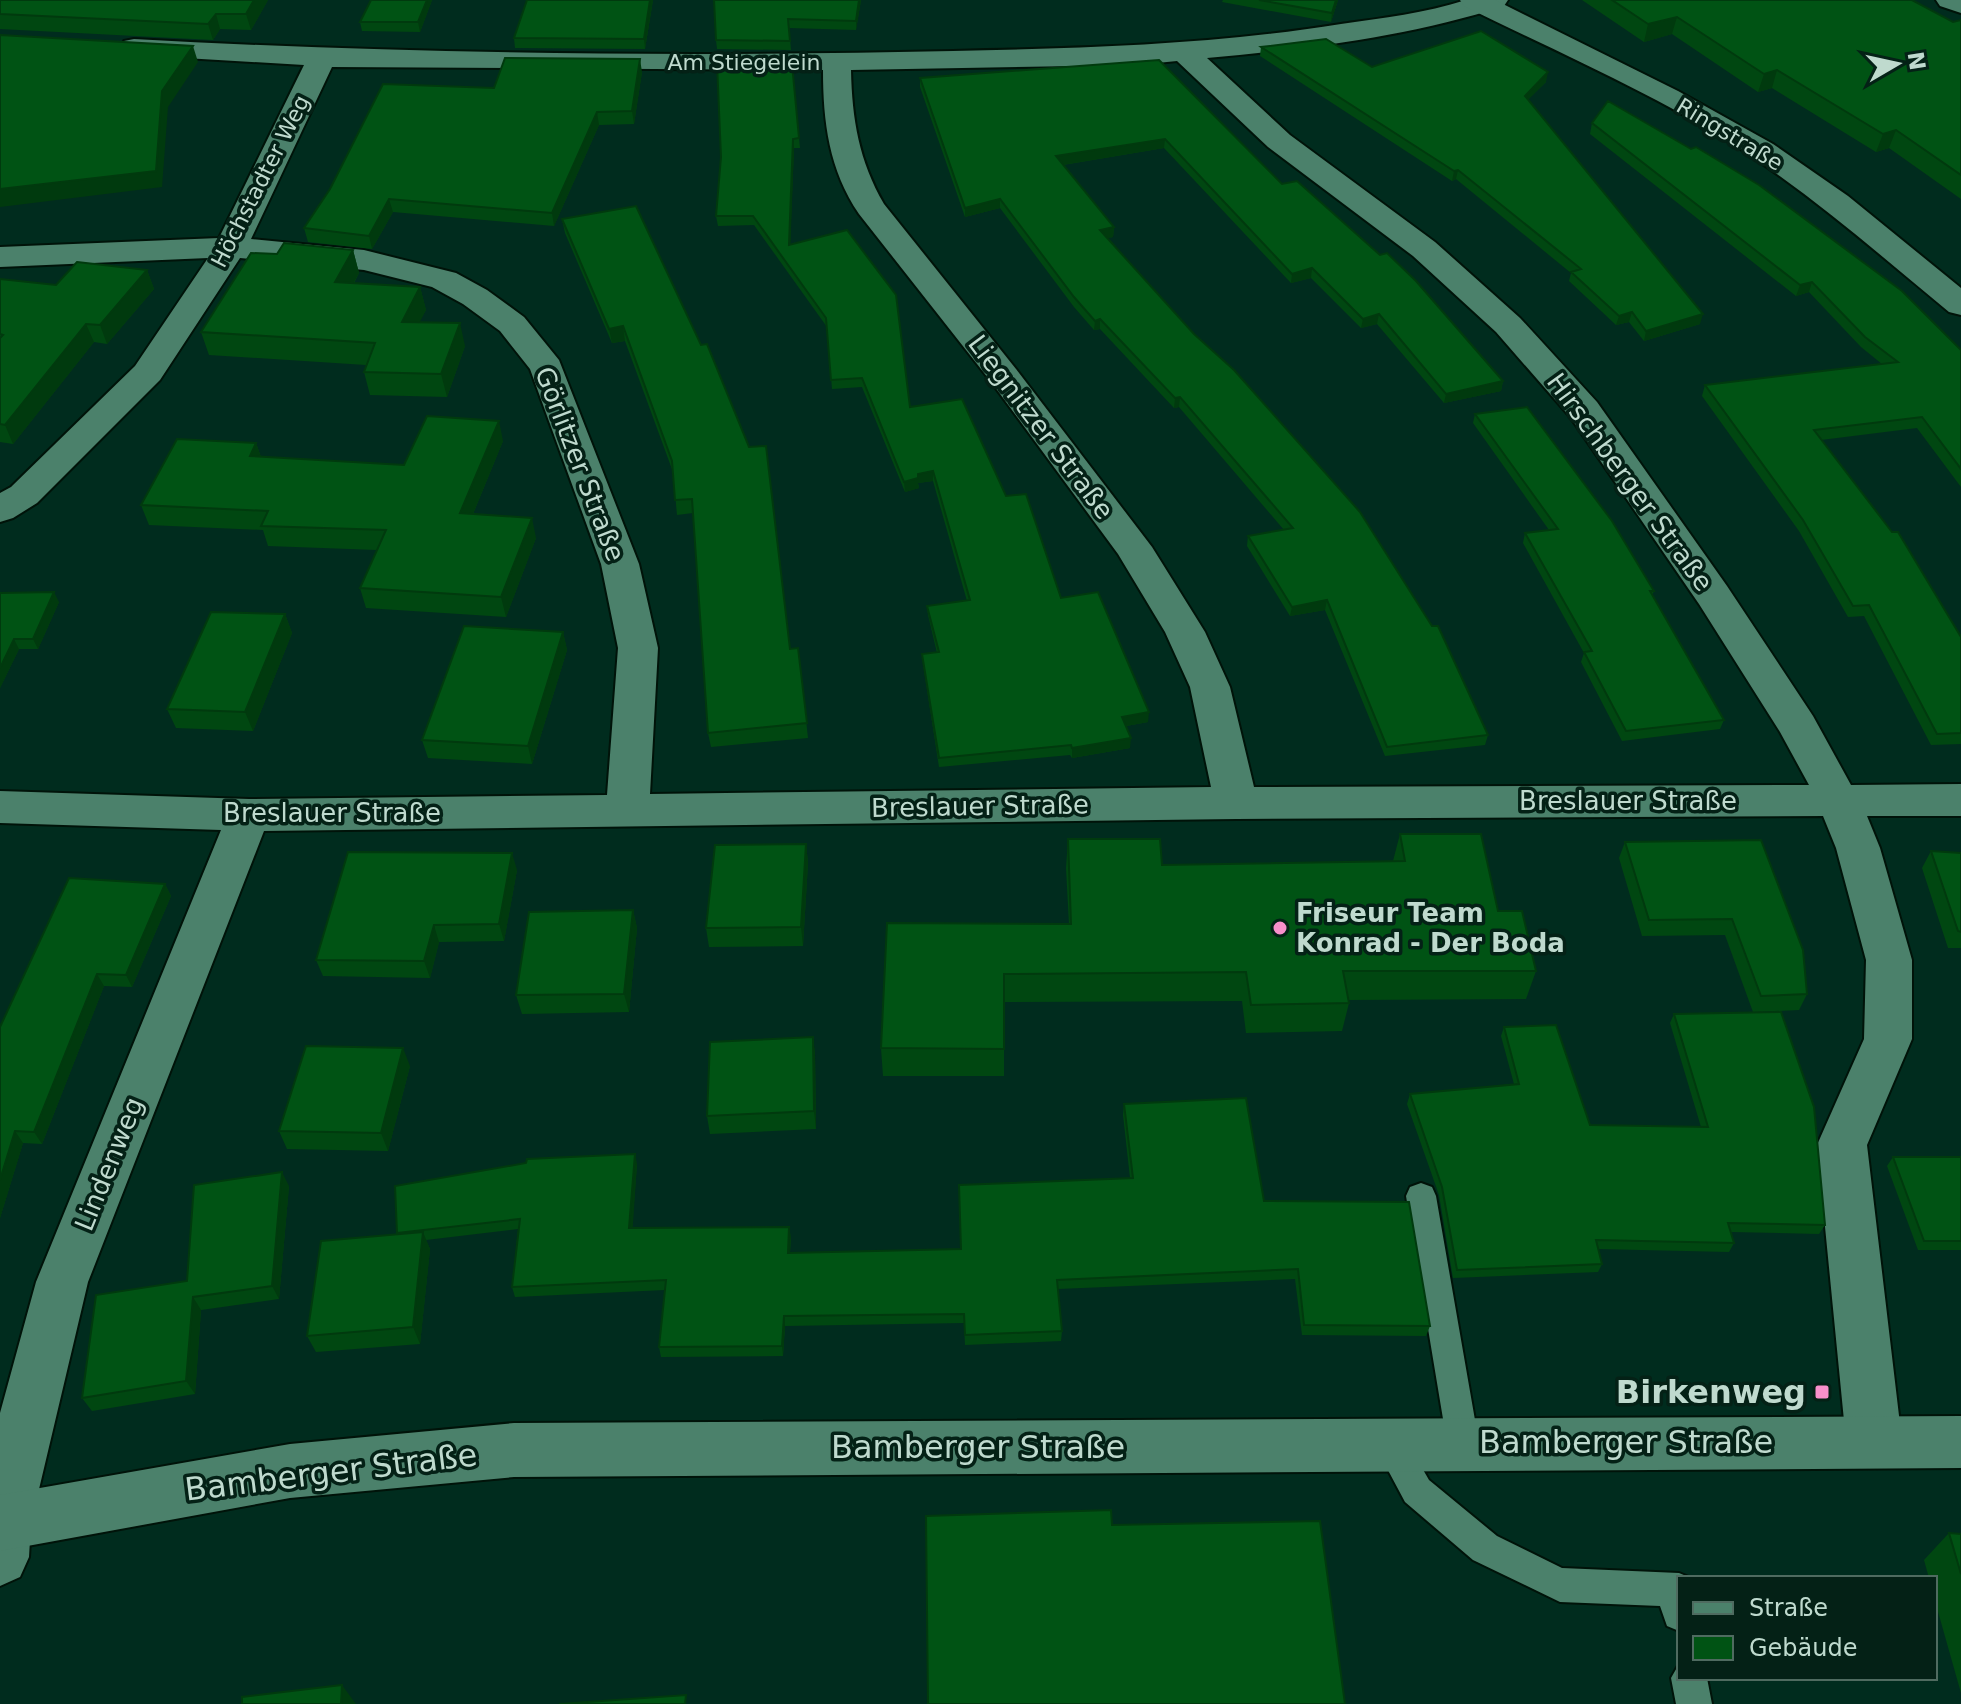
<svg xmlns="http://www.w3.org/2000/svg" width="1961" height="1704" font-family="'DejaVu Sans',sans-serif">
	<rect width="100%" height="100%" fill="#002c1e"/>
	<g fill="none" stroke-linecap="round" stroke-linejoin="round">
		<defs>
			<path id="service" d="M 1421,1183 L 1432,1187 L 1436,1196 L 1479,1443 L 1475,1454 L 1463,1459 L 1451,1454 L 1447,1443 L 1406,1196 L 1410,1187 Z
				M 1390,1428 L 1402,1433 L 1429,1480 L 1497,1536 L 1562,1568 L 1679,1573 L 1691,1578 L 1679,1578 L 1679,1631 L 1667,1626 L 1660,1606 L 1560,1602 L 1473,1560 L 1405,1502 L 1374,1444 L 1378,1433 Z
				M 1679,1664 L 1679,1678 L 1707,1678 L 1712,1704 L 1676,1704 L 1671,1678 Z"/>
			<path id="minor" d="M 1466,0 L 1508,0 L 1504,6 C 1408,37 1307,49 1207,58 L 1290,135 L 1435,242 L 1520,318 L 1597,402 L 1727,586 L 1813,716 L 1851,785 L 1961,784 L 1961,816 L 1867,816 L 1880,848 L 1912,960 L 1912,1039 L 1867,1145 L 1902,1441 L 1894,1460 L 1874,1467 L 1854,1460 L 1846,1441 L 1817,1145 L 1864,1039 L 1866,960 L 1836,848 L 1823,816 L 1236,819 L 264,831 L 88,1282 L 31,1523 L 29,1557 L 20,1577 L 0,1586 L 0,1413 L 36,1282 L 221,830 L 0,823 L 0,791 L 249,799 L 607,795 L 618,648 L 601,564 L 530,369 L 500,331 L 463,304 L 432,287 L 364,270 L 240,258 L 160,380 L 37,503 L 13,518 L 0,522 L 0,493 L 11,487 L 135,366 L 208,258 L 0,267 L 0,247 L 219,238 L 304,65 L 134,55 L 124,53 L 120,47 L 124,41 L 134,39 C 406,54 680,57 953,51 C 1085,48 1210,45 1341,24 C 1383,18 1425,13 1466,0 ZM 1177,61 L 1268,147 L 1413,256 L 1496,332 L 1571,418 L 1699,604 L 1780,732 L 1809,785 L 1254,787 L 1230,687 L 1205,632 L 1152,547 L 1016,369 L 884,204 C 859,161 852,119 851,70 L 1137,65 ZM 332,67 L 823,70 C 823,122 829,170 859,214 L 992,383 L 1118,554 L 1165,632 L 1190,687 L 1211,787 L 650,794 L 658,648 L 639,564 L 559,360 L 524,317 L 487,290 L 456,273 L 364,250 L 251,239 Z
				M 1936,0 L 1961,0 L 1961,13 L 1940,6 Z"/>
			<path id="tertiary" d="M 1460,0 L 1495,0 L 1678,91 L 1773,144 L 1848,196 L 1961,288 L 1961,315 L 1949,312 C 1885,259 1823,205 1754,158 C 1667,99 1559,53 1464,6 Z
				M 1961,1416 L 1961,1468 L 514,1477 L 290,1498 L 0,1551 L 0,1495 L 290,1444 L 514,1423 Z"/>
		</defs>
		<!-- service casing -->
		<use href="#service" stroke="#001309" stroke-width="4"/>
		<!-- minor casing -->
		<use href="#minor" stroke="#001309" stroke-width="4"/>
		<!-- tertiary casing -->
		<use href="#tertiary" stroke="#001309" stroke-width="4"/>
		<!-- service -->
		<use href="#service" fill="#4b816b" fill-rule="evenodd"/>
		<!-- minor -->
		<use href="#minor" fill="#4b816b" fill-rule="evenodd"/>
		<!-- tertiary -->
		<use href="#tertiary" fill="#4b816b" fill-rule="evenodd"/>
	</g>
	<!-- wall -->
	<path fill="#004711" d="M 0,0 L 268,0 L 251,30 L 220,29 L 213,40 L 0,29 Z
		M 371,0 L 432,0 L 420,32 L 362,31 L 360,22 Z
		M 527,0 L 653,0 L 645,49 L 515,48 L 514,38 Z
		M 861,0 L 856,30 L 789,28 L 791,50 L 717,49 L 716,40 Z
		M 1223,0 L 1338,0 L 1331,22 L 1222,2 Z
		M 1582,0 L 1912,0 L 1953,22 L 1961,20 L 1961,199 L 1889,148 L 1876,152 L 1772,88 L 1758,92 L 1672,34 L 1644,42 Z
		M 1261,47 L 1372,67 L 1546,82 L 1528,99 L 1700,324 L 1644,341 L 1629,322 L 1616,325 L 1569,281 L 1571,273 L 1456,179 L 1452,181 L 1260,56 Z
		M 1159,60 L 1282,184 L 1503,381 L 1501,391 L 1444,403 L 1377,324 L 1361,328 L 1311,278 L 1291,283 L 1164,148 L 1063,165 L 1114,227 L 1113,237 L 1107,238 L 1488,735 L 1485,745 L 1385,756 L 1325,610 L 1290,616 L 1247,546 L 1248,536 L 1284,530 L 1179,407 L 1174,408 L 1100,329 L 1094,330 L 1074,307 L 1000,208 L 965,217 L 920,87 L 920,78 Z
		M 792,64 L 800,148 L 794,148 L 790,245 L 910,407 L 1006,496 L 1061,598 L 1148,722 L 1126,726 L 1130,748 L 1072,758 L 1070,755 L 939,767 L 923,664 L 922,654 L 937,653 L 928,615 L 927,606 L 967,601 L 933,481 L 918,483 L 919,488 L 905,492 L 862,387 L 832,389 L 827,327 L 754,225 L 718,226 L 716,216 Z
		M 642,72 L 634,124 L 599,125 L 554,226 L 393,212 L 372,249 L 308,242 L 304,228 L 494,88 Z
		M 1592,123 L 1961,350 L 1961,487 L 1917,428 L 1821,440 L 1961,637 L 1961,744 L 1931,745 L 1864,616 L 1848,617 L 1799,531 L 1702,396 L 1705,385 L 1882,364 L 1861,347 L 1809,292 L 1796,296 L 1590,134 Z
		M 636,206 L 790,649 L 798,648 L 808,738 L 711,747 L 708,733 L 693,513 L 677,515 L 673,472 L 625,341 L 612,343 L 565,233 L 562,219 Z
		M 353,250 L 359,273 L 354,283 L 420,287 L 426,310 L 419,322 L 465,346 L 447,397 L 370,395 L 364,372 L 366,365 L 209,355 L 201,332 L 277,254 Z
		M 147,270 L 154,289 L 107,344 L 94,342 L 13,444 L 0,442 L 0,279 L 56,285 Z
		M 1475,414 L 1654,591 L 1652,595 L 1724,720 L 1720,729 L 1622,741 L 1581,662 L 1584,653 L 1523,543 L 1525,533 L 1549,530 L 1473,423 Z
		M 503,441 L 473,514 L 536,538 L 506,617 L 366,608 L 360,588 L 377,550 L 268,546 L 263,530 L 149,525 L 141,505 L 256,443 L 261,457 L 404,465 Z
		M 0,593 L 59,602 L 38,649 L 19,649 L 0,688 Z
		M 285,614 L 292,633 L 253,731 L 176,728 L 167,709 Z
		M 563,632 L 567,650 L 532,764 L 428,758 L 422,740 Z
		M 1400,834 L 1498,911 L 1536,971 L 1526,999 L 1348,1000 L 1349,1003 L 1342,1031 L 1246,1033 L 1242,1001 L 1004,1002 L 1004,1076 L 883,1076 L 881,1048 L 1069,924 L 1066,868 L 1068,839 L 1162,865 L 1393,861 Z
		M 1625,842 L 1803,950 L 1807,994 L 1799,1010 L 1753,1012 L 1725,935 L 1642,936 L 1619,858 Z
		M 806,844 L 808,863 L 803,946 L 709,947 L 706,928 Z
		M 1931,851 L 1961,853 L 1961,948 L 1948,948 L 1922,868 Z
		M 517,870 L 504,941 L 439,942 L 430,978 L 323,976 L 316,960 Z
		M 165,884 L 171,896 L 132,987 L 104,986 L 42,1144 L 23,1143 L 0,1218 L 0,1027 Z
		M 633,910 L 637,928 L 629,1012 L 522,1014 L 516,995 Z
		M 1674,1014 L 1825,1225 L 1819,1234 L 1731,1232 L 1734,1243 L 1729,1252 L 1598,1249 L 1602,1264 L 1598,1272 L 1453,1278 L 1439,1195 L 1407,1104 L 1410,1094 L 1514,1084 L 1501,1036 L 1504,1027 L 1590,1125 L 1701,1127 L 1670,1023 Z
		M 813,1037 L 815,1055 L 816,1129 L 710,1134 L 707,1116 Z
		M 410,1066 L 388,1151 L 287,1149 L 279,1131 Z
		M 1124,1104 L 1264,1201 L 1430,1326 L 1426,1336 L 1302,1335 L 1295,1279 L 1058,1289 L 1062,1331 L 1061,1341 L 965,1345 L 964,1323 L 785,1326 L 783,1356 L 661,1357 L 659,1347 L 665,1290 L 515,1297 L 512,1287 L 518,1229 L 426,1240 L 430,1249 L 420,1344 L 316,1352 L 307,1336 L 397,1234 L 397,1233 L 637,1164 L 632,1228 L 791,1237 L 790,1253 L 961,1249 L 1130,1178 L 1123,1115 Z
		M 1893,1157 L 1961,1157 L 1961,1250 L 1918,1250 L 1887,1166 Z
		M 289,1186 L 279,1299 L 201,1310 L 195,1394 L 92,1411 L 82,1398 L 187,1281 Z
		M 1949,1533 L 1961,1534 L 1961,1693 L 1935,1601 L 1935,1578 L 1929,1578 L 1924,1560 Z"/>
	<!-- shaded-wall -->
	<path fill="#003a0e" d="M 254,0 L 268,0 L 251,30 L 246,14 Z
		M 427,0 L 432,0 L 420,32 L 418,22 Z
		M 650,0 L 653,0 L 645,49 L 644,39 Z
		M 859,0 L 861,0 L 856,30 L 856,21 Z
		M 1336,0 L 1338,0 L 1331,22 L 1332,13 Z
		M 216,14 L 220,29 L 213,40 L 208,24 Z
		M 1677,17 L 1672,34 L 1644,42 L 1648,24 Z
		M 193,46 L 198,62 L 168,107 L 162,187 L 0,207 L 0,189 L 162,91 Z
		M 640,59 L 642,72 L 634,124 L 632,111 Z
		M 1777,70 L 1772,88 L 1758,92 L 1764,74 Z
		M 1548,72 L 1546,82 L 1523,105 L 1525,96 Z
		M 597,112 L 599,125 L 554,226 L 552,213 Z
		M 1896,130 L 1889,148 L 1876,152 L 1883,134 Z
		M 793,139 L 794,148 L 790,255 L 789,245 Z
		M 1165,139 L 1164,148 L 1056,166 L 1056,156 Z
		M 1458,170 L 1456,179 L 1452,181 L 1454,171 Z
		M 389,199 L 393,212 L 372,249 L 369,236 Z
		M 1000,199 L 1000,208 L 965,217 L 965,208 Z
		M 1114,227 L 1113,237 L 1100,240 L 1100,230 Z
		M 353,250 L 359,273 L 341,305 L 335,282 Z
		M 1312,268 L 1311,278 L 1291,283 L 1292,274 Z
		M 147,270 L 154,289 L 107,344 L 100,325 Z
		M 1812,282 L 1809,292 L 1796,296 L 1800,285 Z
		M 420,287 L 426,310 L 408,345 L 402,322 Z
		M 1632,312 L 1629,322 L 1616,325 L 1619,316 Z
		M 1379,314 L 1377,324 L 1361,328 L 1363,319 Z
		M 1703,314 L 1700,324 L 1644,341 L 1646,331 Z
		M 1100,319 L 1100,329 L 1094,330 L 1095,321 Z
		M 460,323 L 465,346 L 447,397 L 441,374 Z
		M 86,324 L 94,342 L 13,444 L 5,425 Z
		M 623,326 L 625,341 L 612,343 L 609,329 Z
		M 1503,381 L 1501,391 L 1444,403 L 1446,394 Z
		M 1180,397 L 1179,407 L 1174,408 L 1175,398 Z
		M 499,421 L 503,441 L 465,533 L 460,513 Z
		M 256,443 L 263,463 L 250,456 Z
		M 933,471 L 933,481 L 918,483 L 919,488 L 905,492 L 904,482 L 918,474 Z
		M 532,518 L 536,538 L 506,617 L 501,597 Z
		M 54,592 L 59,602 L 38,649 L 33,639 Z
		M 1327,600 L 1325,610 L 1290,616 L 1292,607 Z
		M 285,614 L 292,633 L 253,731 L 245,712 Z
		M 563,632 L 567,650 L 532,764 L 528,746 Z
		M 14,639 L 19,649 L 0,688 L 0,668 Z
		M 1149,712 L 1148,722 L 1121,727 L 1122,717 Z
		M 1131,738 L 1130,748 L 1072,758 L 1072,748 Z
		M 806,844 L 808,863 L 803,946 L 801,927 Z
		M 512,853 L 517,870 L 504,941 L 499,924 Z
		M 165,884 L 171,896 L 132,987 L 126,975 Z
		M 633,910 L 637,928 L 629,1012 L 624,994 Z
		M 434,925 L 439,942 L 430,978 L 424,961 Z
		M 97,974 L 104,986 L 42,1144 L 34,1132 Z
		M 813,1037 L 815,1055 L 816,1129 L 814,1111 Z
		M 403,1048 L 410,1066 L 388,1151 L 381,1133 Z
		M 15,1131 L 23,1143 L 0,1218 L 0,1180 Z
		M 635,1154 L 637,1164 L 632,1238 L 629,1228 Z
		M 282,1172 L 289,1186 L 279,1299 L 272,1286 Z
		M 789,1227 L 791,1237 L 789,1263 L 788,1253 Z
		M 423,1232 L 430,1249 L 420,1344 L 413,1327 Z
		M 193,1297 L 201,1310 L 195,1394 L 186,1381 Z
		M 784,1316 L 785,1326 L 783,1356 L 782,1346 Z
		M 342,1685 L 356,1704 L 341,1704 Z"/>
	<!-- building -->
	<path fill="#005314" stroke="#003a0e" stroke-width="2" d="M 0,0 L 254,0 L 246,14 L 216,14 L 208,24 L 0,14 Z
		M 371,0 L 427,0 L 418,22 L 360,22 Z
		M 527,0 L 650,0 L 644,39 L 514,38 Z
		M 714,0 L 859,0 L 856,21 L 788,19 L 790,41 L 716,40 Z
		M 1259,0 L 1336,0 L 1332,13 Z
		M 1612,0 L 1912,0 L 1953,22 L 1961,20 L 1961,175 L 1896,130 L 1883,134 L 1777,70 L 1764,74 L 1677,17 L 1648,24 Z
		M 1481,31 L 1548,72 L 1525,96 L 1703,314 L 1646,331 L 1632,312 L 1619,316 L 1571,272 L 1581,269 L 1458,170 L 1454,171 L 1261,47 L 1326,39 L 1372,67 Z
		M 0,35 L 193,46 L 162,91 L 156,171 L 0,189 Z
		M 505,58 L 640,59 L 632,111 L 597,112 L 552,213 L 389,199 L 369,236 L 304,228 L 330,189 L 383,84 L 494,88 Z
		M 1159,60 L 1282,184 L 1297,181 L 1380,255 L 1387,253 L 1416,281 L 1503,381 L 1446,394 L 1379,314 L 1363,319 L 1312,268 L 1292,274 L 1165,139 L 1056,156 L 1114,227 L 1100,230 L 1194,334 L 1234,370 L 1360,512 L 1432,626 L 1438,626 L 1488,735 L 1387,747 L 1327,600 L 1292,607 L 1248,536 L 1293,528 L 1180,397 L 1175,398 L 1100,319 L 1095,321 L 1074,297 L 1000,199 L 965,208 L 920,78 Z
		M 717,63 L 792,64 L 799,138 L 793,139 L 789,245 L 847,230 L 896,295 L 910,407 L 962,399 L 1006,496 L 1026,494 L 1061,598 L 1098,592 L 1149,712 L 1122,717 L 1131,738 L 1072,748 L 1071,745 L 939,758 L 922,654 L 939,652 L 927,606 L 970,600 L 933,471 L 918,474 L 918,478 L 904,482 L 862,378 L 831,380 L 826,318 L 753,216 L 716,216 L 721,157 Z
		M 1608,101 L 1691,149 L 1696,147 L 1759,185 L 1902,291 L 1961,350 L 1961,469 L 1922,417 L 1814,430 L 1892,532 L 1898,532 L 1961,637 L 1961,733 L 1937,734 L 1869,605 L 1853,606 L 1803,520 L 1705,385 L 1898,362 L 1865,337 L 1812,282 L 1800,285 L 1592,123 Z
		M 636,206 L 701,345 L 707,344 L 749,447 L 766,446 L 790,649 L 798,648 L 807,723 L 708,733 L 692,499 L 675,500 L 672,461 L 623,326 L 609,329 L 562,219 Z
		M 284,243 L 353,250 L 335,282 L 420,287 L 402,322 L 460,323 L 441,374 L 364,372 L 375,343 L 201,332 L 251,253 L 277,254 Z
		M 77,262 L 147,270 L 100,325 L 86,324 L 5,425 L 0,424 L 0,338 L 3,335 L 0,334 L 0,279 L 56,285 Z
		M 1527,407 L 1612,521 L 1654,591 L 1650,591 L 1724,720 L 1626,731 L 1584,652 L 1592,651 L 1525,533 L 1558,529 L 1475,414 Z
		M 427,416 L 499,421 L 460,513 L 532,518 L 501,597 L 360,588 L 386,530 L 261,526 L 268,511 L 141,505 L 177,439 L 256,443 L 250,456 L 404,465 Z
		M 54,592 L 33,639 L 14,639 L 0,668 L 0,593 Z
		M 211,612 L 285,614 L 245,712 L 167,709 Z
		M 464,626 L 563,632 L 528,746 L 422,740 Z
		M 1400,834 L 1481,834 L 1498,911 L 1522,911 L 1536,971 L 1343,971 L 1349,1003 L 1251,1005 L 1246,972 L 1004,974 L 1004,1049 L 881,1048 L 887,923 L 1071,924 L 1068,839 L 1160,839 L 1162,865 L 1405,861 Z
		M 1761,840 L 1803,950 L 1807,994 L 1761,996 L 1732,919 L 1649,920 L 1625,842 Z
		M 806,844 L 801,927 L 706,928 L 715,845 Z
		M 1931,851 L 1961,853 L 1961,932 L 1958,931 Z
		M 348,852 L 512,853 L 499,924 L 434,925 L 424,961 L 316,960 Z
		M 69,878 L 165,884 L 126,975 L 97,974 L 34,1132 L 15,1131 L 0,1180 L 0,1027 Z
		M 633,910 L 624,994 L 516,995 L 529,912 Z
		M 1781,1012 L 1814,1107 L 1825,1225 L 1728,1223 L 1734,1243 L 1596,1240 L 1602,1264 L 1457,1270 L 1442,1187 L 1410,1094 L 1519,1084 L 1504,1027 L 1556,1025 L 1590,1125 L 1708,1127 L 1674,1014 Z
		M 813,1037 L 814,1111 L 707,1116 L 710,1042 Z
		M 306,1046 L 403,1048 L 381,1133 L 279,1131 Z
		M 1246,1098 L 1264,1201 L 1409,1202 L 1430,1326 L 1304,1325 L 1298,1269 L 1057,1280 L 1062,1331 L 965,1335 L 964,1314 L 784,1316 L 782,1346 L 659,1347 L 666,1280 L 512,1287 L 520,1219 L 397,1233 L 395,1186 L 526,1163 L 527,1159 L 635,1154 L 629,1228 L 789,1227 L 788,1253 L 961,1249 L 959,1185 L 1133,1178 L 1124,1104 Z
		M 1893,1157 L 1961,1157 L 1961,1241 L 1924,1241 Z
		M 282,1172 L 272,1286 L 193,1297 L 186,1381 L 82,1398 L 96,1295 L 187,1281 L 194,1185 Z
		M 423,1232 L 413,1327 L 307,1336 L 321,1241 Z
		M 1111,1510 L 1112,1525 L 1320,1521 L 1345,1704 L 928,1704 L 926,1516 Z
		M 1949,1533 L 1961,1534 L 1961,1574 Z
		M 342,1685 L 341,1704 L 242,1704 L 242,1697 Z
		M 686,1695 L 685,1704 L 559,1704 Z"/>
	<!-- markers -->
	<g fill="#f890cb" stroke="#042116" stroke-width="3">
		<circle cx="1280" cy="928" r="8"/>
		<rect x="1814" y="1384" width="16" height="16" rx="4"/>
	</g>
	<g text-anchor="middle" stroke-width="7" stroke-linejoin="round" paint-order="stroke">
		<!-- far-street labels -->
		<g font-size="22" fill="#bfdace" stroke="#042116">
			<text x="744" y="70">Am Stiegelein</text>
			<text transform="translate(1730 134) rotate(31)" y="8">Ringstraße</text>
			<text transform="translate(260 181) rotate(-63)" y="8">Höchstadter Weg</text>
		</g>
		<!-- street labels -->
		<g font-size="26" fill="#bfdace" stroke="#042116">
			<text transform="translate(1041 427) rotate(53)" y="9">Liegnitzer Straße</text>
			<text transform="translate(580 464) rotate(69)" y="9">Görlitzer Straße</text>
			<text transform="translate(1630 482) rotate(54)" y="9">Hirschberger Straße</text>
			<text x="1628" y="810">Breslauer Straße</text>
			<text transform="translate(980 806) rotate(-1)" y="9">Breslauer Straße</text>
			<text x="332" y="822">Breslauer Straße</text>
			<text transform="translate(109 1164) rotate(-68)" y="9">Lindenweg</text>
		</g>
		<!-- poi labels -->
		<g font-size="26" font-weight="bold" fill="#bfdace" stroke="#042116" text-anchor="start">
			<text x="1296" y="922">Friseur Team<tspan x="1296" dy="30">Konrad - Der Boda</tspan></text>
		</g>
		<!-- near-poi labels -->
		<g font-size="32" font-weight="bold" fill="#bfdace" stroke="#042116" text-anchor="end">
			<text x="1806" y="1403">Birkenweg</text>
		</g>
		<!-- near-street labels -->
		<g font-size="32" fill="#bfdace" stroke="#042116">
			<text x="1626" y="1453">Bamberger Straße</text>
			<text x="978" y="1458">Bamberger Straße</text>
			<text transform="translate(331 1472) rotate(-7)" y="11">Bamberger Straße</text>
		</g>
	</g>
	<!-- legend -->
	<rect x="1677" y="1576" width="260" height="104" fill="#042116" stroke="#4f6b60" stroke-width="2"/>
	<rect x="1693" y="1602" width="40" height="12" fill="#4b816b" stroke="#4f6b60" stroke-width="2"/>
	<text x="1749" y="1616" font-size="24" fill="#bfdace">Straße</text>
	<rect x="1693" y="1636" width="40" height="24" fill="#005314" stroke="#4f6b60" stroke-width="2"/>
	<text x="1749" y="1656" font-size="24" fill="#bfdace">Gebäude</text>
	<!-- north arrow -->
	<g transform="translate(1897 64) rotate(81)" stroke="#042116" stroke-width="6" paint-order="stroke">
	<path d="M0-6L14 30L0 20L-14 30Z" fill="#bfdace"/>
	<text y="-12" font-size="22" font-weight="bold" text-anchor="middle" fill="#bfdace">N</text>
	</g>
</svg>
